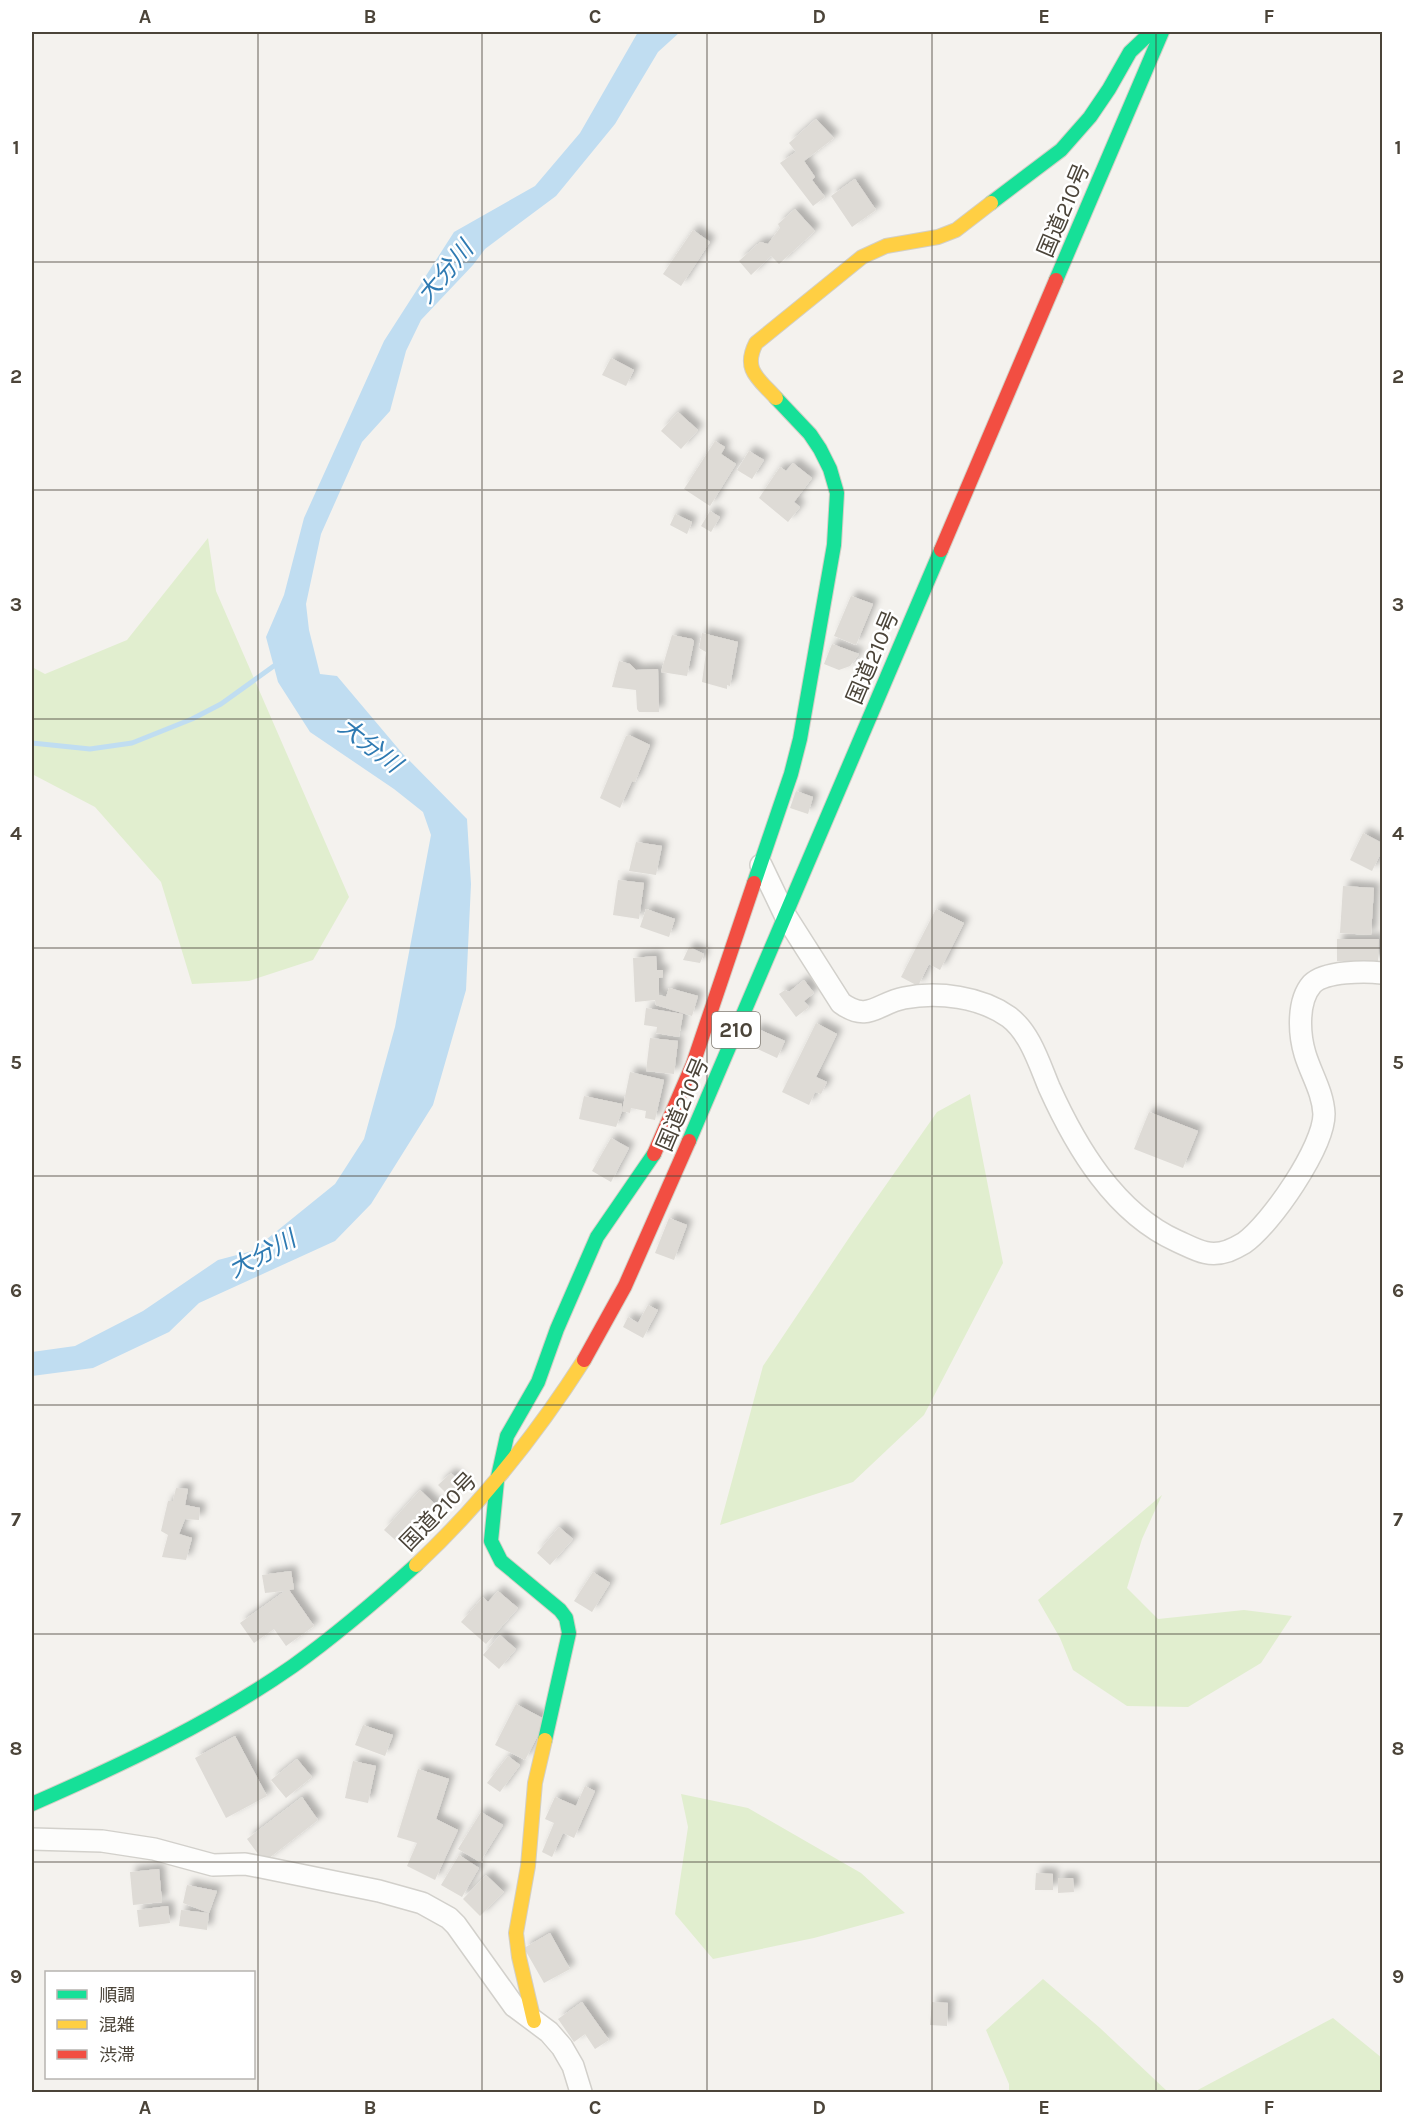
<svg xmlns="http://www.w3.org/2000/svg" width="1414" height="2124" font-family="Karla,'Noto Sans JP',sans-serif">
	<defs>
		<filter id="shadow"><feDropShadow dx="5.5" dy="-5.5" stdDeviation="3" flood-color="#0004"/></filter>
	</defs>
	<rect width="100%" height="100%" fill="#f4f2ee"/>
	<!-- green -->
	<path fill="#e1eecf" d="M 208,538 L 216,591 L 349,897 L 313,960 L 249,981 L 192,984 L 161,882 L 95,807 L 32,774 L 32,667 L 45,674 L 127,640 Z
		M 970,1094 L 1003,1263 L 924,1415 L 853,1482 L 720,1525 L 763,1366 L 853,1232 L 937,1112 Z
		M 1162,1495 L 1142,1539 L 1127,1588 L 1158,1619 L 1244,1610 L 1292,1616 L 1261,1663 L 1188,1707 L 1127,1706 L 1073,1670 L 1060,1638 L 1038,1600 Z
		M 681,1794 L 748,1808 L 861,1873 L 905,1913 L 814,1938 L 713,1959 L 675,1914 L 688,1827 Z
		M 1043,1979 L 1100,2028 L 1168,2092 L 1009,2092 L 1009,2084 L 986,2030 Z
		M 1333,2018 L 1382,2058 L 1382,2092 L 1194,2092 Z"/>
	<!-- water -->
	<path fill="#c0ddf1" d="M 638,32 L 680,32 L 658,52 L 615,124 L 556,196 L 485,249 L 473,265 L 421,320 L 406,351 L 390,411 L 362,442 L 321,534 L 306,604 L 309,630 L 320,674 L 337,676 L 402,753 L 467,819 L 471,884 L 466,990 L 433,1105 L 371,1204 L 335,1241 L 199,1303 L 169,1332 L 93,1368 L 32,1376 L 32,1352 L 75,1346 L 143,1311 L 218,1260 L 252,1251 L 335,1184 L 364,1139 L 395,1027 L 431,835 L 423,812 L 394,789 L 310,732 L 278,682 L 266,637 L 284,595 L 304,518 L 384,341 L 454,232 L 535,186 L 580,133 Z"/>
	<g fill="none" stroke-linecap="round" stroke-linejoin="round">
		<!-- stream -->
		<path stroke="#c0ddf1" stroke-width="5" d="M 32,743 L 90,749 L 132,743 L 192,719 L 221,704 L 278,663"/>
	</g>
	<!-- building -->
	<path fill="#dedbd6" filter="url(#shadow)" d="M 816,119 L 834,138 L 804,161 L 815,177 L 812,180 L 825,197 L 813,206 L 780,163 L 796,152 L 789,143 Z
		M 855,179 L 876,210 L 852,227 L 831,196 Z
		M 795,209 L 815,231 L 779,264 L 771,256 L 751,275 L 739,261 L 760,242 L 768,244 L 780,228 L 778,224 Z
		M 693,230 L 710,242 L 681,286 L 663,274 Z
		M 611,358 L 634,370 L 626,386 L 602,375 Z
		M 678,412 L 698,430 L 681,449 L 661,431 Z
		M 715,441 L 725,447 L 721,454 L 736,464 L 710,506 L 684,489 Z
		M 749,451 L 764,460 L 752,479 L 737,470 Z
		M 793,463 L 812,478 L 794,502 L 800,507 L 788,522 L 759,498 L 780,467 L 786,471 Z
		M 710,511 L 720,517 L 711,532 L 701,526 Z
		M 675,514 L 692,522 L 687,534 L 670,525 Z
		M 851,596 L 873,604 L 856,645 L 834,636 Z
		M 702,633 L 738,642 L 730,686 L 727,685 L 727,689 L 702,682 L 706,652 L 699,648 Z
		M 672,635 L 692,639 L 694,641 L 687,676 L 661,672 Z
		M 832,644 L 859,654 L 850,666 L 839,670 L 824,664 Z
		M 619,661 L 630,664 L 636,670 L 658,669 L 659,712 L 639,712 L 637,709 L 636,690 L 612,687 Z
		M 629,735 L 650,745 L 635,782 L 632,781 L 620,808 L 600,798 L 626,736 Z
		M 796,791 L 813,797 L 808,814 L 790,808 Z
		M 1363,833 L 1382,843 L 1382,851 L 1372,871 L 1350,860 Z
		M 636,842 L 662,846 L 656,875 L 629,871 Z
		M 618,880 L 644,883 L 639,919 L 613,915 Z
		M 1343,886 L 1374,888 L 1371,935 L 1340,933 Z
		M 646,909 L 675,919 L 669,937 L 640,927 Z
		M 936,909 L 964,923 L 940,970 L 929,964 L 918,986 L 901,977 Z
		M 1337,939 L 1379,939 L 1378,961 L 1337,961 Z
		M 689,947 L 704,954 L 700,963 L 683,960 Z
		M 656,956 L 657,970 L 663,970 L 663,977 L 659,978 L 659,995 L 666,997 L 669,988 L 698,996 L 692,1016 L 656,1005 L 655,1000 L 635,1002 L 633,958 Z
		M 804,980 L 814,993 L 804,1001 L 809,1007 L 796,1017 L 779,994 L 785,990 L 789,992 Z
		M 646,1008 L 683,1014 L 679,1037 L 656,1033 L 657,1027 L 644,1025 Z
		M 816,1023 L 837,1034 L 816,1077 L 827,1082 L 821,1094 L 815,1092 L 809,1105 L 782,1092 Z
		M 756,1028 L 785,1041 L 777,1058 L 749,1045 Z
		M 650,1038 L 678,1041 L 674,1074 L 646,1071 Z
		M 630,1072 L 664,1080 L 655,1120 L 645,1118 L 646,1111 L 631,1108 L 630,1113 L 622,1111 Z
		M 584,1096 L 622,1104 L 622,1111 L 616,1127 L 579,1119 Z
		M 1149,1112 L 1198,1131 L 1183,1168 L 1134,1149 Z
		M 611,1138 L 629,1148 L 611,1182 L 592,1171 Z
		M 669,1218 L 687,1225 L 674,1260 L 655,1253 Z
		M 648,1305 L 658,1310 L 643,1338 L 623,1327 L 628,1317 L 638,1323 Z
		M 451,1473 L 464,1485 L 451,1498 L 438,1485 Z
		M 176,1488 L 188,1489 L 185,1505 L 200,1508 L 199,1520 L 185,1519 L 179,1534 L 192,1538 L 186,1560 L 162,1557 L 168,1535 L 161,1531 L 168,1501 L 173,1501 Z
		M 420,1490 L 437,1506 L 402,1546 L 384,1530 Z
		M 559,1527 L 573,1539 L 550,1565 L 537,1553 Z
		M 291,1571 L 294,1589 L 289,1590 L 314,1626 L 286,1646 L 274,1629 L 254,1643 L 240,1623 L 285,1591 L 265,1593 L 262,1575 Z
		M 593,1572 L 610,1583 L 592,1612 L 574,1601 Z
		M 498,1591 L 518,1608 L 486,1644 L 461,1622 L 483,1597 L 488,1602 Z
		M 500,1635 L 516,1649 L 499,1669 L 483,1655 Z
		M 516,1704 L 546,1720 L 525,1760 L 495,1745 Z
		M 363,1725 L 393,1735 L 385,1756 L 355,1745 Z
		M 235,1736 L 267,1796 L 226,1818 L 195,1758 Z
		M 508,1756 L 520,1765 L 500,1792 L 487,1783 Z
		M 297,1759 L 312,1777 L 286,1798 L 271,1780 Z
		M 353,1761 L 376,1766 L 368,1803 L 345,1798 Z
		M 418,1769 L 449,1779 L 436,1819 L 458,1830 L 435,1880 L 407,1866 L 417,1843 L 397,1837 Z
		M 585,1786 L 595,1791 L 574,1838 L 563,1833 L 552,1857 L 542,1852 L 554,1823 L 545,1819 L 555,1797 L 576,1806 Z
		M 302,1797 L 318,1820 L 264,1862 L 247,1839 Z
		M 481,1812 L 503,1825 L 480,1862 L 458,1849 Z
		M 459,1855 L 479,1868 L 462,1897 L 441,1885 Z
		M 159,1869 L 162,1902 L 133,1905 L 130,1872 Z
		M 1036,1873 L 1053,1874 L 1053,1890 L 1035,1890 Z
		M 486,1875 L 504,1892 L 480,1916 L 463,1899 Z
		M 1058,1878 L 1073,1878 L 1074,1892 L 1058,1893 Z
		M 187,1885 L 217,1891 L 209,1913 L 207,1930 L 179,1926 L 181,1910 L 209,1913 L 183,1903 Z
		M 168,1906 L 170,1923 L 139,1927 L 137,1910 Z
		M 550,1933 L 570,1969 L 544,1983 L 524,1948 Z
		M 582,2002 L 609,2040 L 595,2049 L 585,2034 L 574,2042 L 558,2019 Z
		M 932,2002 L 948,2003 L 947,2026 L 930,2025 Z"/>
	<g fill="none" stroke-linecap="round" stroke-linejoin="round">
		<defs>
			<path id="street" d="M 761,865 L 785,915 L 841,1003 C 868,1023 878,1003 904,998 C 938,991 981,997 1009,1017 C 1030,1033 1039,1063 1049,1087 C 1076,1147 1115,1213 1177,1241 C 1195,1249 1208,1258 1228,1251 C 1233,1249 1239,1246 1244,1243 C 1271,1224 1324,1147 1324,1114 C 1323,1092 1311,1074 1305,1054 C 1299,1034 1297,1001 1312,984 C 1325,971 1365,971 1382,973
				M 32,1839 L 102,1841 L 154,1849 L 213,1865 L 245,1864 L 261,1867 L 379,1891 L 422,1903 L 449,1918 L 456,1925 L 514,2006 L 549,2032 L 562,2047 L 573,2066 L 581,2092"/>
			<path id="fast" d="M 991,203 L 1061,150 L 1090,117 L 1109,89 L 1130,52 L 1149,34 L 1160,36
				M 1056,280 L 1162,32
				M 754,883 L 791,774 L 800,739 L 834,545 L 837,493 L 830,469 L 820,449 L 810,434 L 776,398
				M 689,1141 L 941,550
				M 545,1740 L 569,1633 L 566,1618 L 560,1610 L 501,1561 L 491,1541 L 497,1481 L 507,1436 L 538,1382 L 557,1329 L 597,1237 L 654,1154
				M 32,1804 C 121,1765 213,1722 293,1666 C 336,1635 377,1600 416,1565"/>
			<path id="slow" d="M 776,398 C 759,379 742,370 756,343 L 862,257 L 886,246 L 938,237 L 956,230 L 991,203
				M 416,1565 C 481,1504 536,1435 584,1360
				M 534,2021 L 519,1957 L 516,1933 L 528,1866 L 535,1783 L 545,1740"/>
			<path id="jam" d="M 941,550 L 1056,280
				M 654,1154 L 693,1064 L 754,883
				M 584,1360 L 625,1286 L 689,1141"/>
		</defs>
		<!-- street casing -->
		<use href="#street" stroke="#d2d0cb" stroke-width="24"/>
		<!-- fast casing -->
		<use href="#fast" stroke="#d3cfc5" stroke-width="16"/>
		<!-- slow casing -->
		<use href="#slow" stroke="#d3cfc5" stroke-width="16"/>
		<!-- jam casing -->
		<use href="#jam" stroke="#d3cfc5" stroke-width="16"/>
		<!-- street -->
		<use href="#street" stroke="#fdfdfc" stroke-width="21"/>
		<!-- fast -->
		<use href="#fast" stroke="#16e098" stroke-width="14"/>
		<!-- slow -->
		<use href="#slow" stroke="#ffcf43" stroke-width="14"/>
		<!-- jam -->
		<use href="#jam" stroke="#f24e42" stroke-width="14"/>
	</g>
	<!-- grid -->
	<path fill="none" stroke="#4b4439" stroke-width="1.5" stroke-opacity="0.55" d="M 258,32 L 258,2092M 482,32 L 482,2092M 707,32 L 707,2092M 932,32 L 932,2092M 1156,32 L 1156,2092M 32,262 L 1382,262M 32,490 L 1382,490M 32,719 L 1382,719M 32,948 L 1382,948M 32,1176 L 1382,1176M 32,1405 L 1382,1405M 32,1634 L 1382,1634M 32,1862 L 1382,1862"/>
	<g text-anchor="middle" stroke-width="5" stroke-linejoin="round" paint-order="stroke">
		<!-- shield labels -->
		<rect fill="#fff" stroke="#817c74" stroke-width="1.5" x="712" y="1012" width="48" height="36" rx="4.5"/>
		<g font-size="21" font-weight="bold" fill="#4b4439">
			<text x="736" y="1037">210</text>
		</g>
		<!-- street labels -->
		<g font-size="22" fill="#4b4439" stroke="#fff">
			<text transform="translate(1063 210) rotate(-67)" y="8">国道210号</text>
			<text transform="translate(872 657) rotate(-67)" y="8">国道210号</text>
			<text transform="translate(682 1104) rotate(-67)" y="8">国道210号</text>
			<text transform="translate(438 1511) rotate(-46)" y="8">国道210号</text>
		</g>
		<!-- water labels -->
		<g font-size="24" font-style="italic" fill="#2e7ab2" stroke="#fff">
			<text transform="translate(445 272) rotate(-50)" y="8">大分川</text>
			<text transform="translate(370 745) rotate(38)" y="8">大分川</text>
			<text transform="translate(262 1254) rotate(-28)" y="8">大分川</text>
		</g>
	</g>
	<!-- border -->
	<rect width="1414" height="2124" fill="none" stroke="#ffffff" stroke-width="66"/>
	<!-- legend -->
	<rect x="45" y="1971" width="210" height="108" fill="#ffffff" stroke="#b7b4b0" stroke-width="1.5"/>
	<rect x="57" y="1990" width="30" height="9" fill="#16e098" stroke="#b7b4b0" stroke-width="1.5"/>
	<text x="99" y="2001" font-size="18" fill="#4b4439">順調</text>
	<rect x="57" y="2020" width="30" height="9" fill="#ffcf43" stroke="#b7b4b0" stroke-width="1.5"/>
	<text x="99" y="2031" font-size="18" fill="#4b4439">混雑</text>
	<rect x="57" y="2050" width="30" height="9" fill="#f24e42" stroke="#b7b4b0" stroke-width="1.5"/>
	<text x="99" y="2061" font-size="18" fill="#4b4439">渋滞</text>
	<rect x="33" y="33" width="1348" height="2058" fill="none" stroke="#4b4439" stroke-width="2"/>
	<g font-size="20" text-anchor="middle" font-weight="bold" fill="#4b4439">
		<text x="145" y="23">A</text>
		<text x="370" y="23">B</text>
		<text x="595" y="23">C</text>
		<text x="819" y="23">D</text>
		<text x="1044" y="23">E</text>
		<text x="1269" y="23">F</text>
		<text x="16" y="154">1</text>
		<text x="1398" y="154">1</text>
		<text x="16" y="383">2</text>
		<text x="1398" y="383">2</text>
		<text x="16" y="611">3</text>
		<text x="1398" y="611">3</text>
		<text x="16" y="840">4</text>
		<text x="1398" y="840">4</text>
		<text x="16" y="1069">5</text>
		<text x="1398" y="1069">5</text>
		<text x="16" y="1297">6</text>
		<text x="1398" y="1297">6</text>
		<text x="16" y="1526">7</text>
		<text x="1398" y="1526">7</text>
		<text x="16" y="1755">8</text>
		<text x="1398" y="1755">8</text>
		<text x="16" y="1983">9</text>
		<text x="1398" y="1983">9</text>
		<text x="145" y="2114">A</text>
		<text x="370" y="2114">B</text>
		<text x="595" y="2114">C</text>
		<text x="819" y="2114">D</text>
		<text x="1044" y="2114">E</text>
		<text x="1269" y="2114">F</text>
	</g>
</svg>
